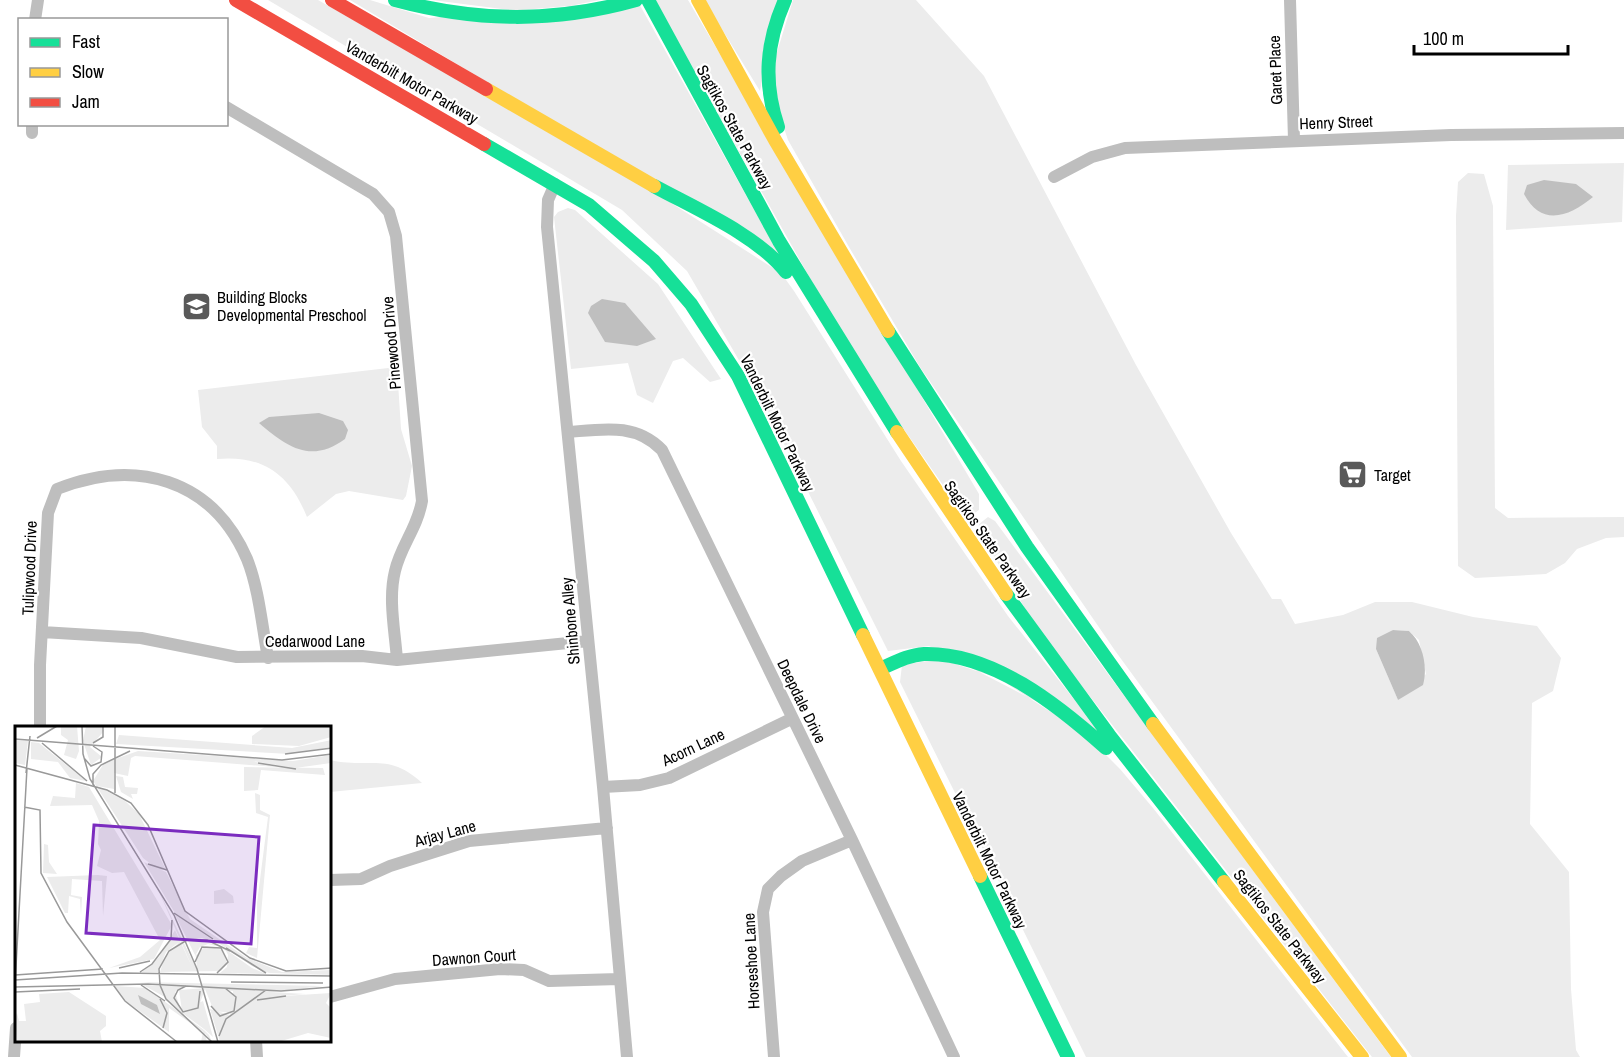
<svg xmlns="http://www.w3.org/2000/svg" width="1624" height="1057" font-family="'Archivo Narrow',sans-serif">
	<rect width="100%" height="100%" fill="#fff"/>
	<!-- green -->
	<path fill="#ececec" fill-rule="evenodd" d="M 268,0 L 318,0 L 646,187 L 781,273 L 794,291 L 901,461 L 1008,616 L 1103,736 L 929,646 L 888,651 L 761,398 L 687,271 L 622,210 Z
		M 350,0 L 370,0 L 429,18 L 637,0 L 781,258 Z
		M 432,0 L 600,0 L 534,13 Z
		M 654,0 L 688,0 L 979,494 L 979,510 L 972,515 L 961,511 L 857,362 Z
		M 704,0 L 778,0 L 760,91 Z
		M 793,0 L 916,0 L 984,76 L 1136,365 L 1231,533 L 1272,599 L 1281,599 L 1295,624 L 1343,615 L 1375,602 L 1412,602 L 1473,617 L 1537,626 L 1561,658 L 1553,691 L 1532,703 L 1530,824 L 1569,872 L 1571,989 L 1576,1050 L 1580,1057 L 1412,1057 L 1116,652 L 920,367 L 849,247 L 788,140 L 775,101 L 773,65 ZM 1393,630 L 1409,631 L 1419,640 L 1426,674 L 1398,700 L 1376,649 Z
		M 1624,163 L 1622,222 L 1506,230 L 1508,165 Z
		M 1468,173 L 1484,174 L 1493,206 L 1495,508 L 1508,518 L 1624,517 L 1624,537 L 1606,538 L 1577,549 L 1565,563 L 1546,574 L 1475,578 L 1458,566 L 1456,216 L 1458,182 Z
		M 568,208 L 575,210 L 658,284 L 721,379 L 710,382 L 683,358 L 673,361 L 653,403 L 637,395 L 628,363 L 571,369 L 554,217 L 558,212 Z
		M 397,367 L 401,429 L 412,466 L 406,496 L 403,500 L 349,491 L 336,494 L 307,517 C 290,475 264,455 217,459 L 217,446 L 202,427 L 198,390 Z
		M 988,517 L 995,521 L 1391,1057 L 1372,1057 L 1038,630 L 978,530 L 979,524 Z
		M 940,659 L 998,678 L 1085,734 L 1120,769 L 1153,808 L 1348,1057 L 1086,1057 L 900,682 L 902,665 Z
		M 330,760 C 370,769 389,752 422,783 L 330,792 Z"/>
	<!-- water -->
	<path fill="#bfbfbf" d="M 1544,180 L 1576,184 L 1593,197 C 1569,217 1541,227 1524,194 L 1527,185 Z
		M 602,299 L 625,303 L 656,339 L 637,346 L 605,342 L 588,313 L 591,306 Z
		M 319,413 L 343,421 L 348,430 L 345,439 C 311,464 287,447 259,423 L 269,417 Z
		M 1393,630 L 1409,631 C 1423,643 1428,667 1423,685 L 1398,700 L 1376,649 L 1377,638 Z"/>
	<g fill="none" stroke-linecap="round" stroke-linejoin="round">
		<!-- street -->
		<path stroke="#bebebe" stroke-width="12" d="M 1290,0 L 1294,140
			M 35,20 L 38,0
			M 226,107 L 373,194 L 389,212 L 396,236 L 422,501 C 417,529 401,545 395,571 C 388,599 395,631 397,660
			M 32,124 L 32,133
			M 1054,177 L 1092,157 L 1125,148 L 1451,135 L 1624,133
			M 555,184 L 548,200 L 547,227 L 603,787 L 627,1057
			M 569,432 C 604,429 636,423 662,450 L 852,840 L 954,1057
			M 42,632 L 141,638 L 237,657 L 362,656 L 397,660 L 588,641
			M 40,727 L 40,665 L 48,513 L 57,489 C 135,458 212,478 247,559 C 259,589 262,626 268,658
			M 603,787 L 640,785 L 669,778 L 791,719
			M 330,880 L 361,879 L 390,866 L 469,841 L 607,828
			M 330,997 L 395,979 L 500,969 L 524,970 L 549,981 L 619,979
			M 256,1040 L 257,1057
			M 14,1057 L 16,1028
			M 774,1057 L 763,912 L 768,889 L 781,876 L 802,861 L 852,840"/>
		<!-- fast -->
		<path stroke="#16e098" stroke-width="14" d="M 395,0 C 477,22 554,23 636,0
			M 648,0 L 779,241 L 897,432
			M 778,127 C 763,82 766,43 785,0
			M 484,144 L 589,205 L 654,261 L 691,304 L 738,376 L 863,635
			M 654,186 C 696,209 757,235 786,272
			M 888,331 L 1027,547 L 1153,724
			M 1006,594 L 1109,735 L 1224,882
			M 880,669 C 894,663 908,655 924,654 C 992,652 1058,705 1106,748
			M 980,876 L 1068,1057"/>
		<!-- slow -->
		<path stroke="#ffcf43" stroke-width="14" d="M 698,0 L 775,140 L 888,331
			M 486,89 L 654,186
			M 897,432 L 1006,594
			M 863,635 L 980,876
			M 1153,724 L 1400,1057
			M 1224,882 L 1362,1057"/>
		<!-- jam -->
		<path stroke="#f24e42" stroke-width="14" d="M 236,0 L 484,144
			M 332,0 L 486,89"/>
	</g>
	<!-- icons -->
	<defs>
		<symbol id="school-square" viewBox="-11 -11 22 22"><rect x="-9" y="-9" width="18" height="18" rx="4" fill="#595959" stroke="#fff"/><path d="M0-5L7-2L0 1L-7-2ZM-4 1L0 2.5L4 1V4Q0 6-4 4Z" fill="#fff"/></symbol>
		<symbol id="supermarket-square" viewBox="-11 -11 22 22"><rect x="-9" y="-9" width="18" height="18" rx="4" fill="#595959" stroke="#fff"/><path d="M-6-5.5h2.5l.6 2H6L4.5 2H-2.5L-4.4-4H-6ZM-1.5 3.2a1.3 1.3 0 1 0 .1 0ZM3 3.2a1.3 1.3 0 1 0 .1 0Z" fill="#fff"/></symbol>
	</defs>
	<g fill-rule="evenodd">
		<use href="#school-square" x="180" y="290" width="33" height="33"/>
		<use href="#supermarket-square" x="1336" y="458" width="33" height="33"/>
	</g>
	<g text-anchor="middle" stroke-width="4.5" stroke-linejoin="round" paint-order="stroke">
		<!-- street labels -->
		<g font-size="16" fill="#000" stroke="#fff">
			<text transform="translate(1275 70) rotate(-92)" y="6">Garet Place</text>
			<text transform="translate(412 82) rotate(30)" y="6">Vanderbilt Motor Parkway</text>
			<text transform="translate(1336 122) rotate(-2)" y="6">Henry Street</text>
			<text transform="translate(735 127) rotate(61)" y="6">Sagtikos State Parkway</text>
			<text transform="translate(391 343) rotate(-95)" y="6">Pinewood Drive</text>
			<text transform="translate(778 423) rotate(64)" y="6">Vanderbilt Motor Parkway</text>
			<text transform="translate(988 539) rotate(55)" y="6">Sagtikos State Parkway</text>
			<text transform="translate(29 568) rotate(-88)" y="6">Tulipwood Drive</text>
			<text transform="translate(570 621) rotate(-95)" y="6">Shinbone Alley</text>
			<text x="315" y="647">Cedarwood Lane</text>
			<text transform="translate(802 701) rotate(64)" y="6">Deepdale Drive</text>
			<text transform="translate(693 747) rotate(-25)" y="6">Acorn Lane</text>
			<text transform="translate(445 833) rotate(-15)" y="6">Arjay Lane</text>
			<text transform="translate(990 860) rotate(64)" y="6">Vanderbilt Motor Parkway</text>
			<text transform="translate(1280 926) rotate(52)" y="6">Sagtikos State Parkway</text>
			<text transform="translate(474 957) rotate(-4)" y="6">Dawnon Court</text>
			<text transform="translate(751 961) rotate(-93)" y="6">Horseshoe Lane</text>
		</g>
		<!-- poi labels -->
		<g font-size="16" fill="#000" stroke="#fff" text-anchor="start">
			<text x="217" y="303">Building Blocks<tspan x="217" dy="18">Developmental Preschool</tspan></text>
			<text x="1374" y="481">Target</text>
		</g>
	</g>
	<!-- overview -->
	<g transform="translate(15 726)">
		<rect width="316" height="316" fill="#fff"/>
		<path d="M 46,0 L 62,0 L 64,25 L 61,33 L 49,29 L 53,14 L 46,9 ZM 71,0 L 87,0 L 89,5 L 75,21 L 87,31 L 76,39 L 68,15 ZM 251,0 L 316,0 L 316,11 L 284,20 L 237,18 L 237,10 ZM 104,9 L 277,22 L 317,14 L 316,21 L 274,28 L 101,18 ZM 0,14 L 13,15 L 10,39 L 0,37 ZM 16,16 L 24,17 L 71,55 L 55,52 L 43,36 L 16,33 ZM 123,25 L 278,35 L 316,29 L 316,37 L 280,42 L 237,35 L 261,41 L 120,30 L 116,32 L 113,50 L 99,47 L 99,35 L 99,63 L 82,60 L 110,75 L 124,88 L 150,142 L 145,145 L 128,132 L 78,55 L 89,37 ZM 229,41 L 308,42 L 310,49 L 246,44 L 243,64 L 229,65 ZM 101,50 L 108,51 L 110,61 L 123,62 L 122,68 L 116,68 L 118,73 L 106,66 ZM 61,57 L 74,61 L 157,199 L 139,233 L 94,242 L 125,231 L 145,214 L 109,146 L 97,147 L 82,140 L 86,124 L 83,118 L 84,95 L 77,79 L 35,80 L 38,70 L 60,72 ZM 240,67 L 245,69 L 245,84 L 255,89 L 242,232 L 231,227 L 234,221 L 242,222 L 242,177 L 253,91 L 241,87 ZM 29,118 L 33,119 L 34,136 L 42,148 L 28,147 ZM 129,136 L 151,146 L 175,193 L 232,232 L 267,246 L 316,244 L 316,249 L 254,247 L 237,240 L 160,187 ZM 83,149 L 92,150 L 88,190 L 87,155 L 57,153 L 56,169 L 67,171 L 66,190 L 65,173 L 54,170 L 53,187 L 50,187 L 32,151 ZM 141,159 L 182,244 L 181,231 L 159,187 L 202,217 L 187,212 L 175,214 L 199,218 L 213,225 L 237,242 L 251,248 L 205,247 L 212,241 L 213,229 L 211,225 L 205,221 L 193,218 L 185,221 L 180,230 L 191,220 L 208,224 L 212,238 L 206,245 L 145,246 L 150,231 L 164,216 L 151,226 L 143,246 L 127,246 L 144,231 L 160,204 L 178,243 ZM 209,163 L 218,170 L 219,177 L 199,178 L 199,165 ZM 124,256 L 308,260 L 255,266 L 291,268 L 253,271 L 316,267 L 311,277 L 316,282 L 316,312 L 293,307 L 263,316 L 205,316 L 195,283 L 215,289 L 218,265 ZM 128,259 L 168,260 L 160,266 L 166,285 L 188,275 L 198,311 L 189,303 L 166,286 L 148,270 ZM 100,260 L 131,262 L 189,304 L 194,309 L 197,316 L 190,307 L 192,316 L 186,316 L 188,306 L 154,282 L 154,306 L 112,276 ZM 206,261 L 218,268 L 217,287 L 199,285 L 190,263 L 185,277 L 167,285 L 164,264 ZM 54,266 L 91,290 L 91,300 L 85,305 L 87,316 L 2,316 L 0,292 L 2,287 L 4,295 L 11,295 L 9,278 L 25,276 L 24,268 Z" fill="#ececec"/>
		<path d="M 123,269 L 142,279 L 145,288 L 126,278 Z" fill="#bfbfbf"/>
		<path fill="none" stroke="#999" stroke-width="1.5" d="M 67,0 L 68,28 L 75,53 L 159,189 L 182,243 L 203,316M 22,12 L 42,0M 0,13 L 267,34 L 317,28M 27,17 L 72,55M 78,17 L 88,11 L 88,0M 270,28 L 317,22M 69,32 L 76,40 L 86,36 L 87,26 L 78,20M 243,37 L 281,43M 0,39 L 92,64 L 116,77 L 133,99 L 170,185 L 235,232 L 271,245 L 317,242M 11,47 L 15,10M 78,59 L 78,48 L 86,39 L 115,25M 100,67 L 100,0M 9,81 L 25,84 L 26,147 L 52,196 L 110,275 L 162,316M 133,138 L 152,144M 159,187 L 198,213M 211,222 L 251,247M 180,236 L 187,221 L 206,222 L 213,236 L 202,247M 104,242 L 135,235M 125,246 L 137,238 L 156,213 L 157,194M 0,249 L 88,243M 0,254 L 107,247 L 317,250M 216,256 L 308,257M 0,258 L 12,42M 126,259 L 150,275M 171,260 L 163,264 L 159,272 L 168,286 L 183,282 L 185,265M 0,261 L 133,258 L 266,265 L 317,261M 0,266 L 65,263M 145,273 L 152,287 L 148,302M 242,274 L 271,270M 196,280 L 205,290 L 219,285 L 221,271 L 210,262M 204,310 L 211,293 L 251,264M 197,316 L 151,273 L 145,259 L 144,243 L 154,225 L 172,214 L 192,214 L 215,225"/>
		<path fill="#7b2cbf" fill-opacity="0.15" stroke="#7b2cbf" stroke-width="3" d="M 79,99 L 244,111 L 236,218 L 71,207 Z"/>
		<rect width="316" height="316" fill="none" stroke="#000" stroke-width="3"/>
	</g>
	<!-- legend -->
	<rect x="18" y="18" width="210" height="108" fill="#ffffff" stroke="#999999" stroke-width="1.5"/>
	<rect x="30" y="38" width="30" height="9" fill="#16e098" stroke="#999999" stroke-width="1.5"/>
	<text x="72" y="48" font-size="18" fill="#000000">Fast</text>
	<rect x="30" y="68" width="30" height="9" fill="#ffcf43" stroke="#999999" stroke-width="1.5"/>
	<text x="72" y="78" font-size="18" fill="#000000">Slow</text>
	<rect x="30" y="98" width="30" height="9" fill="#f24e42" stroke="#999999" stroke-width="1.5"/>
	<text x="72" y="108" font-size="18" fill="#000000">Jam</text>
	<!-- scale -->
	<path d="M1414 45v9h154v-9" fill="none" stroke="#000000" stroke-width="3"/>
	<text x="1423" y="45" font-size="18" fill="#000000" stroke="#ffffff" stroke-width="4.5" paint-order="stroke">100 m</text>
</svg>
